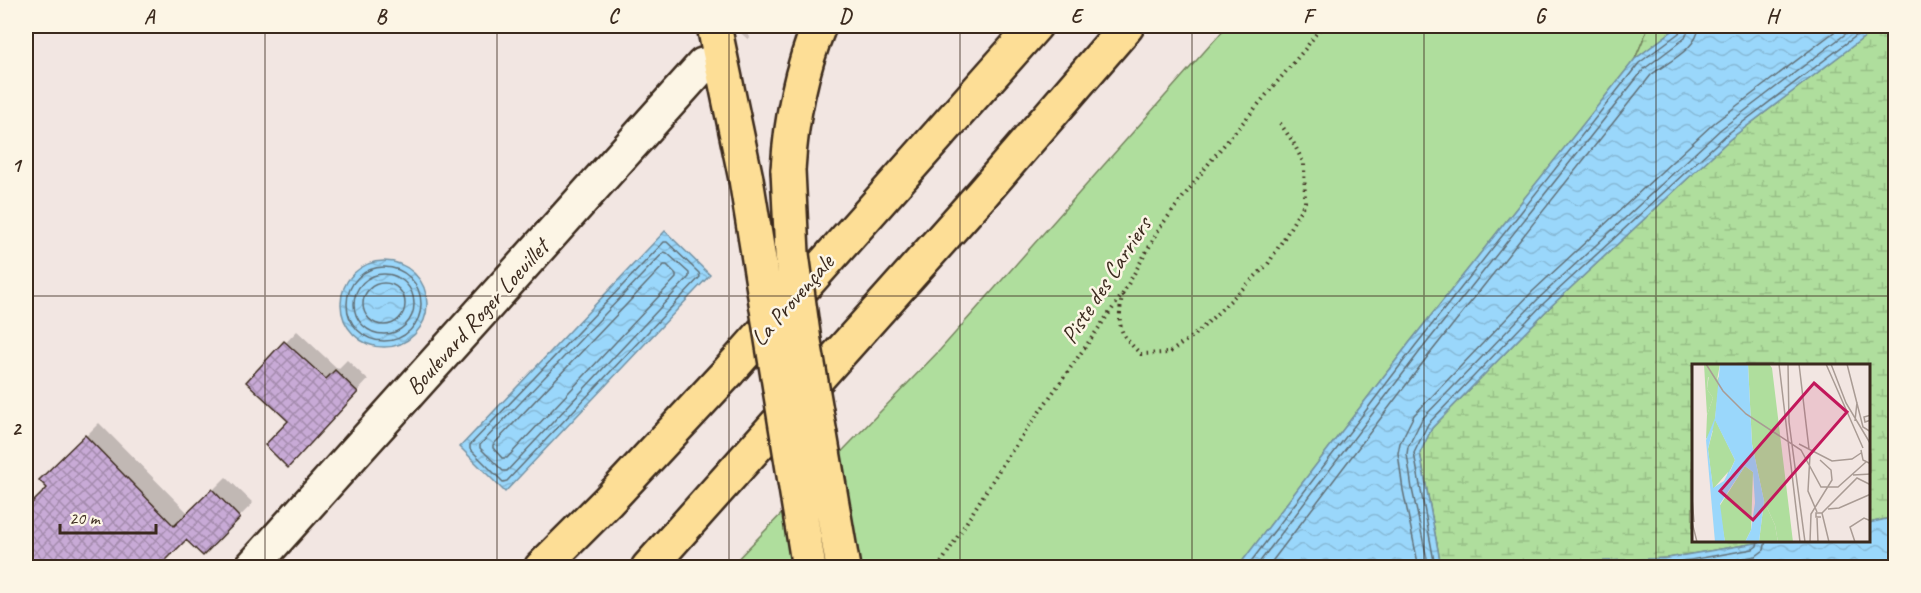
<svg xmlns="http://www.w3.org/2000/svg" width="1921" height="593" font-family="Caveat,sans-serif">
	<defs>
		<pattern id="wetland-marsh" width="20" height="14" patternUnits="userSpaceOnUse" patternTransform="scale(1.5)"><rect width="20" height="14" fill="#afde9d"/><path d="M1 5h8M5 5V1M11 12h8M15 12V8" fill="none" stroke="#97bf87"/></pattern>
		<pattern id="water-waves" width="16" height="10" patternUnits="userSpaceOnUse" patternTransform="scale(1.5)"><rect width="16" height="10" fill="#9ad7fb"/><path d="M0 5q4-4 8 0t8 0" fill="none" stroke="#86b9d7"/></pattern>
		<pattern id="building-cross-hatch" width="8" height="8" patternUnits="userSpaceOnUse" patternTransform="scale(1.5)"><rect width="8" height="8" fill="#c8aad6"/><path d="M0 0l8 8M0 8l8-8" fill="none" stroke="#a48bad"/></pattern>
	</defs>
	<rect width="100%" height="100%" fill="#f2e6e2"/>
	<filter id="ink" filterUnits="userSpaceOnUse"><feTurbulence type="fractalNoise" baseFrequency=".0167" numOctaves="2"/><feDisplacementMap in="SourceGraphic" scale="12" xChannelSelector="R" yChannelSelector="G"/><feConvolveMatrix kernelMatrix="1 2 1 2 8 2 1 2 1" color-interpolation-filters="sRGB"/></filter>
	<g filter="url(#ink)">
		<!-- green -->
		<path fill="#afde9d" stroke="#75845e" stroke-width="1.5" d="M 1227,26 L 1649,26 L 1635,59 L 1410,342 L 1238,567 L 729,568 L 940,350 Z"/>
		<!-- wetland -->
		<path fill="url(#wetland-marsh)" stroke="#75845e" stroke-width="1.5" d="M 1649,26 L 1679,26 L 1635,59 Z
			M 1879,26 L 1895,26 L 1895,517 L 1869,523 L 1868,365 L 1693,365 L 1693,540 L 1768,541 L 1668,558 L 1547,564 L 1440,561 L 1420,452 L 1432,428 L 1549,308 L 1730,139 Z"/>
		<!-- water -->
		<path fill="url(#water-waves)" stroke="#7492a3" stroke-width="1.5" d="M 1679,26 L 1879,26 L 1730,139 L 1549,308 L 1432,428 L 1420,453 L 1440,561 L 1547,564 L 1668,558 L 1768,541 L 1868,540 L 1869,523 L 1895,517 L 1895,567 L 1238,567 L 1410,342 L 1635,59 Z
			M 665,231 L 710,275 L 505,492 L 460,447 Z
			M341 304a43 43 0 1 1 86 0a43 43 0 1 1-86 0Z"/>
		<!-- shadow -->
		<path fill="#0003" d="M 297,331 L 338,369 L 347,360 L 368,380 L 299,455 L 290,421 L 248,382 Z
			M 99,423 L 189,514 L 226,477 L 253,503 L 203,554 L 186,537 L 156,568 L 26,568 L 26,511 L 49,487 L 42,480 Z"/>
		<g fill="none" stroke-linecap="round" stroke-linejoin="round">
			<!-- shore -->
			<path stroke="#616f76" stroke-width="1.5" d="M 664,242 L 667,242 L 699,273 L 700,277 L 507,481 L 503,482 L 470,449 L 470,445 Z
				M 664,252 L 667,253 L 689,273 L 689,277 L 507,471 L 503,471 L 480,448 L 480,445 Z
				M 664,265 L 667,265 L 676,274 L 676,278 L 507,458 L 502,458 L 493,448 L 493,445 Z
				M347 304a37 37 0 1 1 74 0a37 37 0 1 1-74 0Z
				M354 304a30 30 0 1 1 60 0a30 30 0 1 1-60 0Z
				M363 304a21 21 0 1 1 42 0a21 21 0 1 1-42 0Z
				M 1246,568 L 1415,346 L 1639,63 L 1679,33 L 1682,26
				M 1255,568 L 1421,350 L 1644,69 L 1685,38 L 1690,26
				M 1267,568 L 1428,356 L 1651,75 C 1667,62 1698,49 1699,26
				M 1419,568 L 1403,490 L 1398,453 L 1400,443 L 1414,415 L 1533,291 L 1714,123 L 1842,26
				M 1429,568 L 1412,489 L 1407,454 L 1408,447 L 1422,419 L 1539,298 L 1721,129 L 1856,26
				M 1459,568 L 1440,567 L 1434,561 L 1414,453 L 1428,424 L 1544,303 L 1726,135 L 1869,26
				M 1595,568 L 1668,564 L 1753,549 L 1757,546 L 1758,540
				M 1691,568 L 1756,556 L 1764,550 L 1766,540"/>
		</g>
		<!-- building -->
		<path fill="url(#building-cross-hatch)" stroke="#3b2a1e" stroke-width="1.5" d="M 284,341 L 326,379 L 335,370 L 358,392 L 288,468 L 265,445 L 288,421 L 246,382 Z
			M 85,435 L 174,526 L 212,489 L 240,518 L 203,556 L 186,540 L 158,568 L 122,568 L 120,565 L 116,568 L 26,568 L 26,509 L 47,488 L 39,480 Z"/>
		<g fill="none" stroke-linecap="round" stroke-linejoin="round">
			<!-- minor-tunnel -->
			<path stroke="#cdc0bb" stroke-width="33" stroke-dasharray="33 16" stroke-linecap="butt" d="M 703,65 L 738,26"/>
			<defs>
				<path id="minor" d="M 251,568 L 703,65"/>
				<path id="highway" d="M 714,26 L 746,179
					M 788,170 C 791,120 800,72 819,26
					M 541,568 L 608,501 L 729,371 L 1035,26
					M 648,568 L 982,194 L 1127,26"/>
			</defs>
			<!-- minor casing -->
			<use href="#minor" stroke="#3b2a1e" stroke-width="38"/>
			<!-- highway casing -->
			<use href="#highway" stroke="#3b2a1e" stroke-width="38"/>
			<!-- path -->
			<path stroke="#3b2a1e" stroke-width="4" stroke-dasharray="1.5 4.5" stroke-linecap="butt" d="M 1122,295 C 1118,326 1117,332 1141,354 L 1169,353 L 1198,332 L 1268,264 L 1286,235 L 1305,202 L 1304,164 L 1293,142 L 1280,123
				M 938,568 L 1006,459 L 1122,295 L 1161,226 L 1213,158 L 1305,49 L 1322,26"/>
			<!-- minor -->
			<use href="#minor" stroke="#fcf5e5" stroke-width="33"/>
			<!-- highway -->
			<use href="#highway" stroke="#fdde96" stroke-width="33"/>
			<defs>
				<path id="highway-bridge" d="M 788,170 L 792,254 L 804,341 L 843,568
					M 746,179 L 809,568"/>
			</defs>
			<!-- highway-bridge casing -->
			<use href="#highway-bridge" stroke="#3b2a1e" stroke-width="38" stroke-linecap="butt"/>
			<!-- highway-bridge -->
			<use href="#highway-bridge" stroke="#fdde96" stroke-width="33"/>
		</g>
	</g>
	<!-- grid -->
	<path fill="none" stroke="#3b2a1e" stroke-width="1.5" stroke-opacity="0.55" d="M 265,26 L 265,568M 497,26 L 497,568M 729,26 L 729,568M 960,26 L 960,568M 1192,26 L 1192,568M 1424,26 L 1424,568M 1656,26 L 1656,568M 26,296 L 1896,296"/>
	<g text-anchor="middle" stroke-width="5" stroke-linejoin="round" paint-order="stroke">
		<!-- street labels -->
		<g font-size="24" fill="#3b2a1e" stroke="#fcf5e5">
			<text transform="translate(1106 280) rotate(-57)" y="8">Piste des Carriers</text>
			<text transform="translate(792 300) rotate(-49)" y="8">La Provençale</text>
			<text transform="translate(477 317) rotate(-48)" y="8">Boulevard Roger Loeuillet</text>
		</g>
	</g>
	<!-- overview -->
	<g transform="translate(1692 364)">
		<rect width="178" height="178" fill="#f2e6e2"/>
		<path d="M 12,0 L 28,0 L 25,16 L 16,13 L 15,25 L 21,34 L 15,51 ZM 56,0 L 77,0 L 80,4 L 101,178 L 86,178 L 83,161 L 72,137 L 60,80 Z" fill="#afde9d"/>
		<path d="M 17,11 L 25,16 L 28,11 L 23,55 L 43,96 L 35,113 L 36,108 L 21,125 L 16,85 L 21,66 L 14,75 L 15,51 L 21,34 L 15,25 ZM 53,102 L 61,108 L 59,166 L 53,178 L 33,178 L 27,143 ZM 72,137 L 83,161 L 86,178 L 67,178 Z" fill="#afde9d"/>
		<path d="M 28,0 L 56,0 L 60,80 L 72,137 L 67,178 L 53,178 L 59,166 L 63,139 L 61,108 L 53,102 L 28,140 L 33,178 L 23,178 L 14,76 L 23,54 ZM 23,56 L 43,96 L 37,110 L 38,105 L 32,117 L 21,124 L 16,85 Z" fill="#9ad7fb" fill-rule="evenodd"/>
		<path fill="none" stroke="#a99b94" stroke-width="1.5" d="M 14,0 L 31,27 L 54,50 L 109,86 L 129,123 L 146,123 L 174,98M 87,0 L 108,178M 96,0 L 97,58 L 113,178M 107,0 L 117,85M 134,0 L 171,84M 139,0 L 154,39 L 178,79M 155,0 L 171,63 L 179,68M 179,51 L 172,53 L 173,58 L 179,56M 163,57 L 165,38M 107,80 L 140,97 L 160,95 L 169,89M 169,86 L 171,96 L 179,100M 118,91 L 116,127 L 125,148M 161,111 L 179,110M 0,134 L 2,158M 136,145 L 147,144 L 179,130M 130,149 L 165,114 L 179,121M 129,153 L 124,153 L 124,149 L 130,149 L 137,178M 125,154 L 126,178M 0,158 L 5,178M 118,178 L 119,150 L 140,116 L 139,106 L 128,96M 163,178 L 158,163 L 172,154 L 179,157"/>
		<path fill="#c2185b" fill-opacity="0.15" stroke="#c2185b" stroke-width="3" d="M 122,19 L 155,48 L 61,156 L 28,127 Z"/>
		<rect width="178" height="178" fill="none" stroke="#3b2a1e" stroke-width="3"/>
	</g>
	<!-- margin -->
	<rect width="1921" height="593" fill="none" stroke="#fcf5e5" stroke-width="66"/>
	<!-- scale -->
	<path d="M60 524v9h96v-9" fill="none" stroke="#3b2a1e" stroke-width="3"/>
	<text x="69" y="524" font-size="18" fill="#3b2a1e" stroke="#fcf5e5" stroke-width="4.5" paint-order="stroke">20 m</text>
	<rect x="33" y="33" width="1855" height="527" fill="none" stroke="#3b2a1e" stroke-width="2"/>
	<g font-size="20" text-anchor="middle" font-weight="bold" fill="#3b2a1e">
		<text x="149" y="23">A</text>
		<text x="381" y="23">B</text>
		<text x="613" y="23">C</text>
		<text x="845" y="23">D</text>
		<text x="1076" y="23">E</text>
		<text x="1308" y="23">F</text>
		<text x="1540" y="23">G</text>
		<text x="1772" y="23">H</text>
		<text x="16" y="172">1</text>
		<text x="16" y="435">2</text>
	</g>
</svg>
